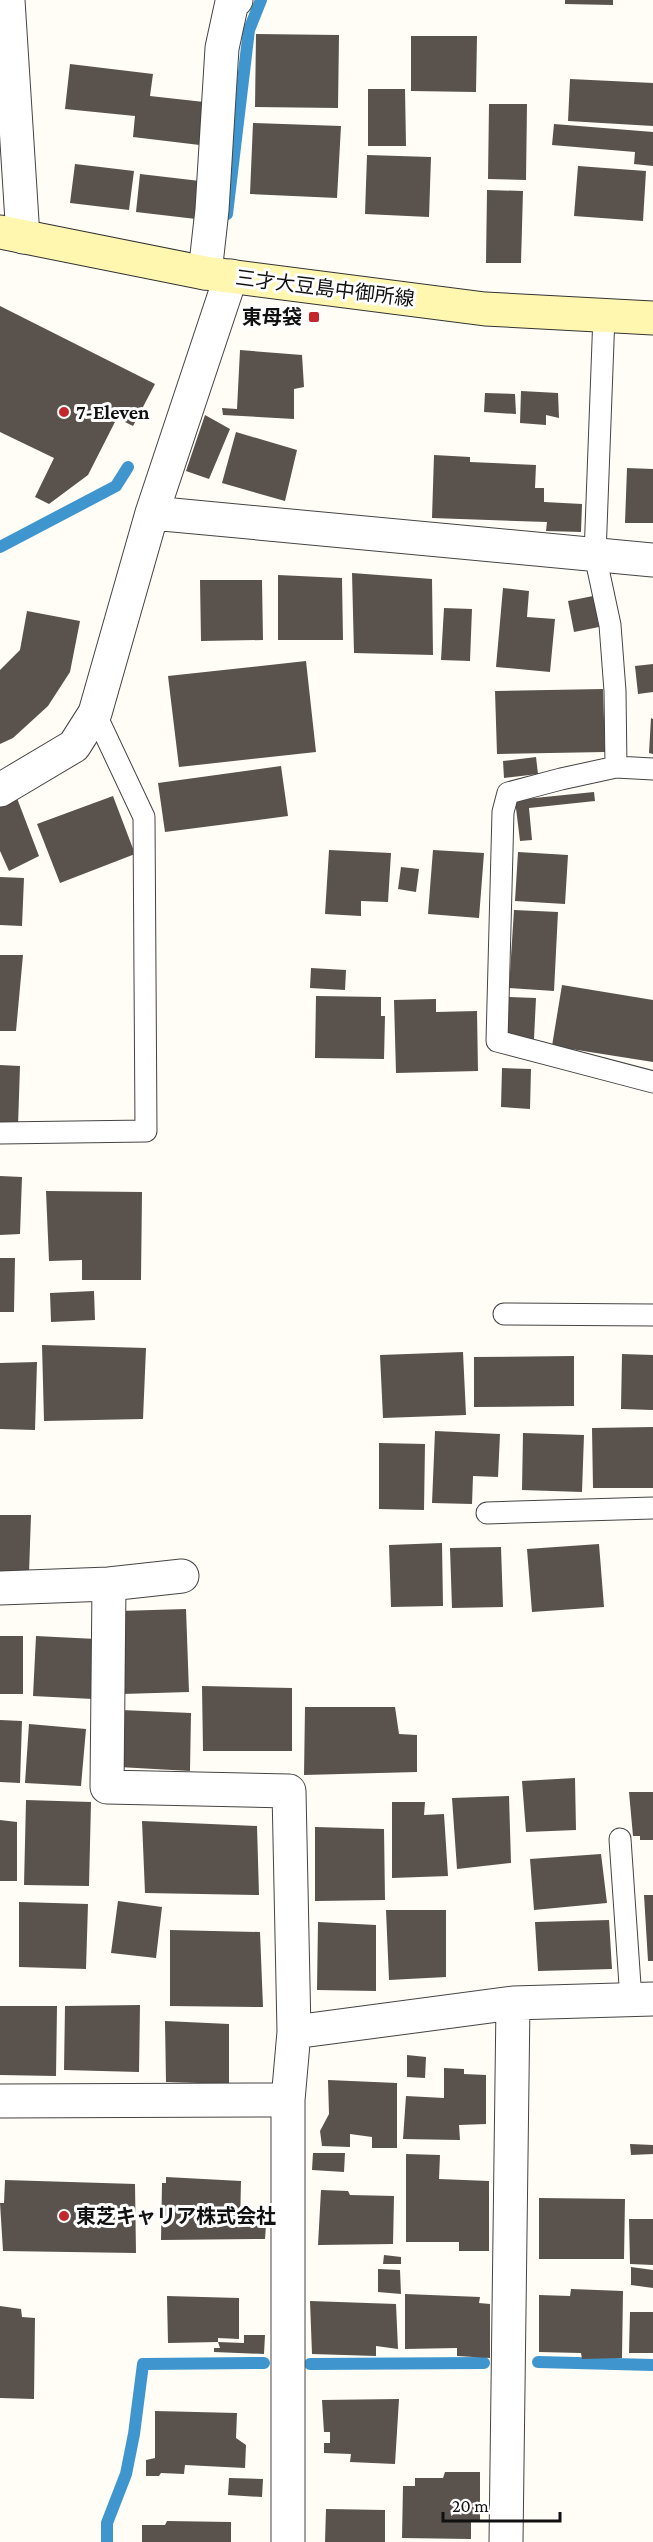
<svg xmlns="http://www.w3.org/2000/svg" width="653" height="2542" font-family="'Crimson Pro','Noto Sans JP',serif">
	<rect width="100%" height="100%" fill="#fffdf5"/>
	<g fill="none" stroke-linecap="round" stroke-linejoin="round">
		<!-- stream -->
		<path stroke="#3f96cf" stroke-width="12" d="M 227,214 L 249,30 L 261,0
			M 0,547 L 116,486 L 128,467
			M 538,2362 L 653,2365
			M 310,2364 L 484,2363
			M 107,2542 L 107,2523 L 126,2474 L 134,2434 L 143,2364 L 264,2363"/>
	</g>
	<!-- building -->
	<path fill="#5a524d" d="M 565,0 L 613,0 L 613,5 L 565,4 Z
		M 256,34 L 339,35 L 338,108 L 255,107 Z
		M 411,36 L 477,36 L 476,92 L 411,91 Z
		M 70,64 L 153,74 L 150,96 L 213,103 L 208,146 L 133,137 L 135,116 L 65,109 Z
		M 570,79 L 653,83 L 653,126 L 568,121 Z
		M 368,89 L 405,89 L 406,146 L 368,146 Z
		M 489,104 L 527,104 L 526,180 L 488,179 Z
		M 253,123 L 341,126 L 337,198 L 250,194 Z
		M 554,124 L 653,132 L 653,166 L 634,164 L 635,152 L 552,145 Z
		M 367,155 L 431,157 L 429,217 L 365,214 Z
		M 75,164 L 134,171 L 129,210 L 70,203 Z
		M 578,166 L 646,171 L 643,221 L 574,216 Z
		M 140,174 L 200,181 L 196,219 L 136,212 Z
		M 487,190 L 523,191 L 521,263 L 486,263 Z
		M 0,306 L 155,384 L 133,426 L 117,418 L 88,475 L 49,504 L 35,497 L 54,458 L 0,432 Z
		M 240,350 L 302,355 L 304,387 L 294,389 L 294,419 L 223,415 L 222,408 L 237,409 Z
		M 521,391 L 558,393 L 559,418 L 546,415 L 546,425 L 520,423 Z
		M 485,393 L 515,394 L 516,414 L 484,412 Z
		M 205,415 L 230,429 L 209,479 L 186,471 Z
		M 236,432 L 297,450 L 285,501 L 222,483 Z
		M 434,455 L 470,457 L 470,462 L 536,465 L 535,488 L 544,488 L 544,502 L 582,504 L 581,532 L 546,531 L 547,522 L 432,518 Z
		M 627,468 L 653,469 L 653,523 L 625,523 Z
		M 352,573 L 432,579 L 433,655 L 354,653 Z
		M 278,575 L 342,578 L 343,640 L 278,640 Z
		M 200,580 L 262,580 L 263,640 L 201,641 Z
		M 503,588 L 529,591 L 527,617 L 555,619 L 550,672 L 496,667 Z
		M 593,596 L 599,627 L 574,632 L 568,601 Z
		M 444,608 L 472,609 L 470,661 L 441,660 Z
		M 27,611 L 80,621 L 70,672 L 48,706 L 13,738 L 0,744 L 0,670 L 20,650 Z
		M 306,661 L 316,752 L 179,767 L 168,676 Z
		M 653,664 L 653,692 L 638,694 L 635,666 Z
		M 603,689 L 605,752 L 497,754 L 495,691 Z
		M 651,718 L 653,719 L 653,754 L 649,753 Z
		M 536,757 L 538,774 L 504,778 L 503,761 Z
		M 281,766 L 288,816 L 165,832 L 158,783 Z
		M 594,792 L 595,801 L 529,808 L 532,840 L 520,841 L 515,800 Z
		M 15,793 L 39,856 L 9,871 L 0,851 L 0,801 Z
		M 113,796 L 135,854 L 60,883 L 37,824 Z
		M 329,850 L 391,853 L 388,902 L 361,901 L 361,916 L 325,914 Z
		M 433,850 L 484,853 L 479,918 L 428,914 Z
		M 518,852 L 568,855 L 565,904 L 515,901 Z
		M 401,867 L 419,869 L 416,892 L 398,889 Z
		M 0,877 L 24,878 L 22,926 L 0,925 Z
		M 514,910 L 558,912 L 554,991 L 509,988 Z
		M 0,955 L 23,955 L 16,1031 L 0,1031 Z
		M 311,968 L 346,970 L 345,990 L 310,988 Z
		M 562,985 L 653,1000 L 653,1062 L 552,1046 Z
		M 316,996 L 381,997 L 381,1016 L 385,1016 L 384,1059 L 315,1058 Z
		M 509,997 L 536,998 L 534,1039 L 506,1037 Z
		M 436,999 L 436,1012 L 477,1011 L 478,1071 L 396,1073 L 394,1000 Z
		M 0,1065 L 20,1066 L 18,1126 L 0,1125 Z
		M 502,1068 L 531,1069 L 530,1109 L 501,1107 Z
		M 0,1176 L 22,1177 L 20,1234 L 0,1235 Z
		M 46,1191 L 142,1192 L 141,1280 L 82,1280 L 82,1260 L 49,1261 Z
		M 0,1258 L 15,1258 L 14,1312 L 0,1312 Z
		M 94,1291 L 95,1320 L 51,1322 L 50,1293 Z
		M 42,1345 L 146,1348 L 143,1419 L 44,1421 Z
		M 463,1352 L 466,1415 L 383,1418 L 380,1355 Z
		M 622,1354 L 653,1355 L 653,1410 L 621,1409 Z
		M 574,1356 L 574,1406 L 474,1407 L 474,1357 Z
		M 37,1362 L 35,1430 L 0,1429 L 0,1363 Z
		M 653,1427 L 653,1488 L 593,1488 L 592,1428 Z
		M 435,1431 L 500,1434 L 498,1477 L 473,1476 L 472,1504 L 432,1503 Z
		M 523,1433 L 584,1435 L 582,1492 L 522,1490 Z
		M 379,1443 L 425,1444 L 424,1510 L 379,1509 Z
		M 0,1515 L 31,1515 L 29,1574 L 0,1573 Z
		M 442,1543 L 443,1606 L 391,1607 L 389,1545 Z
		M 599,1544 L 604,1607 L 532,1612 L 527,1549 Z
		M 501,1547 L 503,1607 L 452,1608 L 450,1548 Z
		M 186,1609 L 189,1692 L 122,1694 L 119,1611 Z
		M 0,1636 L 23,1636 L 23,1694 L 0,1694 Z
		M 36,1636 L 96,1639 L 93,1699 L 33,1696 Z
		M 202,1686 L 292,1688 L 292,1751 L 203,1751 Z
		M 305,1707 L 395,1707 L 399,1734 L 417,1735 L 417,1772 L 304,1775 Z
		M 121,1710 L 191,1713 L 190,1771 L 119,1767 Z
		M 0,1720 L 22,1721 L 20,1783 L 0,1782 Z
		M 29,1724 L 86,1729 L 81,1786 L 25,1783 Z
		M 575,1778 L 576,1830 L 526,1832 L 522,1781 Z
		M 629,1792 L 653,1792 L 653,1840 L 640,1840 L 640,1836 L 633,1836 Z
		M 509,1796 L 511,1863 L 457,1869 L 452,1798 Z
		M 26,1800 L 91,1802 L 89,1886 L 24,1885 Z
		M 392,1802 L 425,1802 L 424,1815 L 444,1814 L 448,1876 L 392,1878 Z
		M 0,1820 L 17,1822 L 17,1881 L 0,1881 Z
		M 142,1821 L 257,1826 L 259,1895 L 145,1893 Z
		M 315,1827 L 384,1829 L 385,1900 L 315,1901 Z
		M 601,1854 L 607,1903 L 534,1910 L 530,1859 Z
		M 644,1895 L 653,1895 L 653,1961 L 648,1961 Z
		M 118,1901 L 162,1907 L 156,1958 L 111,1953 Z
		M 19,1902 L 88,1904 L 86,1969 L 19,1967 Z
		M 386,1910 L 446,1910 L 446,1977 L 389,1980 Z
		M 609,1920 L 612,1969 L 538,1971 L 535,1922 Z
		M 318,1922 L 376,1925 L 376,1991 L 317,1990 Z
		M 170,1930 L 260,1932 L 263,2007 L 170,2006 Z
		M 140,2005 L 139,2072 L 64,2070 L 65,2006 Z
		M 0,2006 L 57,2006 L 56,2076 L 0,2075 Z
		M 165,2021 L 229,2024 L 229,2084 L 166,2082 Z
		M 407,2055 L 426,2057 L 425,2078 L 407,2077 Z
		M 444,2068 L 464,2069 L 464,2074 L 486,2075 L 486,2124 L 459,2125 L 460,2140 L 403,2139 L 406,2096 L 444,2098 Z
		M 328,2080 L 397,2083 L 397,2148 L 372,2148 L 372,2137 L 350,2134 L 350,2147 L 322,2146 L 320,2131 L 329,2114 Z
		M 630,2144 L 653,2145 L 653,2154 L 631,2155 Z
		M 313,2153 L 345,2153 L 344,2172 L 312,2170 Z
		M 406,2154 L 440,2155 L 439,2179 L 489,2181 L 489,2251 L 459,2251 L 459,2242 L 406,2242 Z
		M 166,2177 L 241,2181 L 240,2225 L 266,2225 L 265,2239 L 161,2240 L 162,2183 L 166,2183 Z
		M 5,2180 L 135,2184 L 136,2253 L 3,2251 L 0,2203 L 4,2203 Z
		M 321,2190 L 348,2191 L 350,2195 L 394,2196 L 393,2244 L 318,2245 Z
		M 539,2198 L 625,2199 L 624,2259 L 539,2259 Z
		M 629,2219 L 653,2219 L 653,2265 L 630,2264 Z
		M 384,2255 L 401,2257 L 401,2264 L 383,2264 Z
		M 631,2267 L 653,2270 L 653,2288 L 631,2285 Z
		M 378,2269 L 400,2270 L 401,2294 L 378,2292 Z
		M 571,2289 L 623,2291 L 622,2358 L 582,2359 L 581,2353 L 539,2352 L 539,2295 L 570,2296 Z
		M 405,2294 L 480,2297 L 479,2303 L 490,2304 L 490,2358 L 457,2356 L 457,2348 L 405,2349 Z
		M 167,2296 L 239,2298 L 239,2339 L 218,2338 L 218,2342 L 168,2343 Z
		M 310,2301 L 396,2304 L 398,2349 L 376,2346 L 376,2356 L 312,2354 Z
		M 0,2306 L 21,2309 L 22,2317 L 35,2318 L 34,2399 L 0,2398 Z
		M 630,2312 L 653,2312 L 653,2353 L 629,2353 Z
		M 244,2335 L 265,2335 L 264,2354 L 214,2352 L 214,2348 L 220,2348 L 218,2342 L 244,2343 Z
		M 399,2399 L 395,2464 L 350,2462 L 351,2454 L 324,2453 L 324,2443 L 330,2443 L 330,2432 L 324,2432 L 322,2400 Z
		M 155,2411 L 237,2413 L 236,2438 L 246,2445 L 245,2468 L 185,2465 L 184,2474 L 161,2473 L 159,2476 L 146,2476 L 146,2460 L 155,2458 Z
		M 445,2472 L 480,2472 L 480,2521 L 471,2520 L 471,2539 L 402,2538 L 403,2486 L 415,2486 L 415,2478 L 443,2478 Z
		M 229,2478 L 263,2479 L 262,2497 L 228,2495 Z
		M 326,2509 L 385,2510 L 385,2542 L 325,2542 Z
		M 167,2521 L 231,2522 L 231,2542 L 142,2542 L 142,2525 L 165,2525 Z"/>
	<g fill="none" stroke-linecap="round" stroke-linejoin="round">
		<defs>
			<path id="lane" d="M 604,315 L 595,555 L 610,625 L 615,691 L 616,767 L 653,769
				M 616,767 L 561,779 L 508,793 L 503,812 L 497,1041 L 653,1082
				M 0,1133 L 146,1131 L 144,817 L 95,713
				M 504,1314 L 653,1315
				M 487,1513 L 653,1508
				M 620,1839 L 631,2000"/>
			<path id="street" d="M 8,0 L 23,237
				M 205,273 L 212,210 L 222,48 L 232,2 L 236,0
				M 152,513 L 653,560
				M 0,790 L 74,746 L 95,713 L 152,513 L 231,276
				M 109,1584 L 182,1576
				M 0,1588 L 109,1584 L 107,1787 L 289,1791 L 294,2032 L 288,2100 L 288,2542
				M 294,2032 L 513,2003 L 653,1999
				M 0,2101 L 288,2100
				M 506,2542 L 513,2003"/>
			<path id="secondary" d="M 0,232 L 205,273 L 485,309 L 653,318"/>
		</defs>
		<!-- lane casing -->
		<use href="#lane" stroke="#444" stroke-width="23"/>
		<!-- street casing -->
		<use href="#street" stroke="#444" stroke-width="35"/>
		<!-- secondary casing -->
		<use href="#secondary" stroke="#333" stroke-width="35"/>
		<!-- lane -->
		<use href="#lane" stroke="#fff" stroke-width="21"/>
		<!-- street -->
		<use href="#street" stroke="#fff" stroke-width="33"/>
		<!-- secondary -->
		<use href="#secondary" stroke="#fff6b0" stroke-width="33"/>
	</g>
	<!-- markers -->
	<g fill="#c4262e" stroke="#fff" stroke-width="2">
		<rect x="308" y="311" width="12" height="12" rx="3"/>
		<circle cx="64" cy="412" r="6"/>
		<circle cx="64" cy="2216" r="6"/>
	</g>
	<g text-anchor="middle" stroke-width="6" stroke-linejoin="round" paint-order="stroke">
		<!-- street labels -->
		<g font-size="20" fill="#111" stroke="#fff">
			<text transform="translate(325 288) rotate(7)" y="7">三才大豆島中御所線</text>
		</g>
		<!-- poi labels -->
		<g font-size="20" font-weight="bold" fill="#111" stroke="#fff" text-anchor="start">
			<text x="302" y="324" text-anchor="end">東母袋</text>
			<text x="76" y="419">7-Eleven</text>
			<text x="76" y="2223">東芝キャリア株式会社</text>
		</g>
	</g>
	<!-- scale -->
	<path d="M443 2512v9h117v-9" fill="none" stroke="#111111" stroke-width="3"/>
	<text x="452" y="2512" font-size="18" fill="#111111" stroke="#ffffff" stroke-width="4.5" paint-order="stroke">20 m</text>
</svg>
